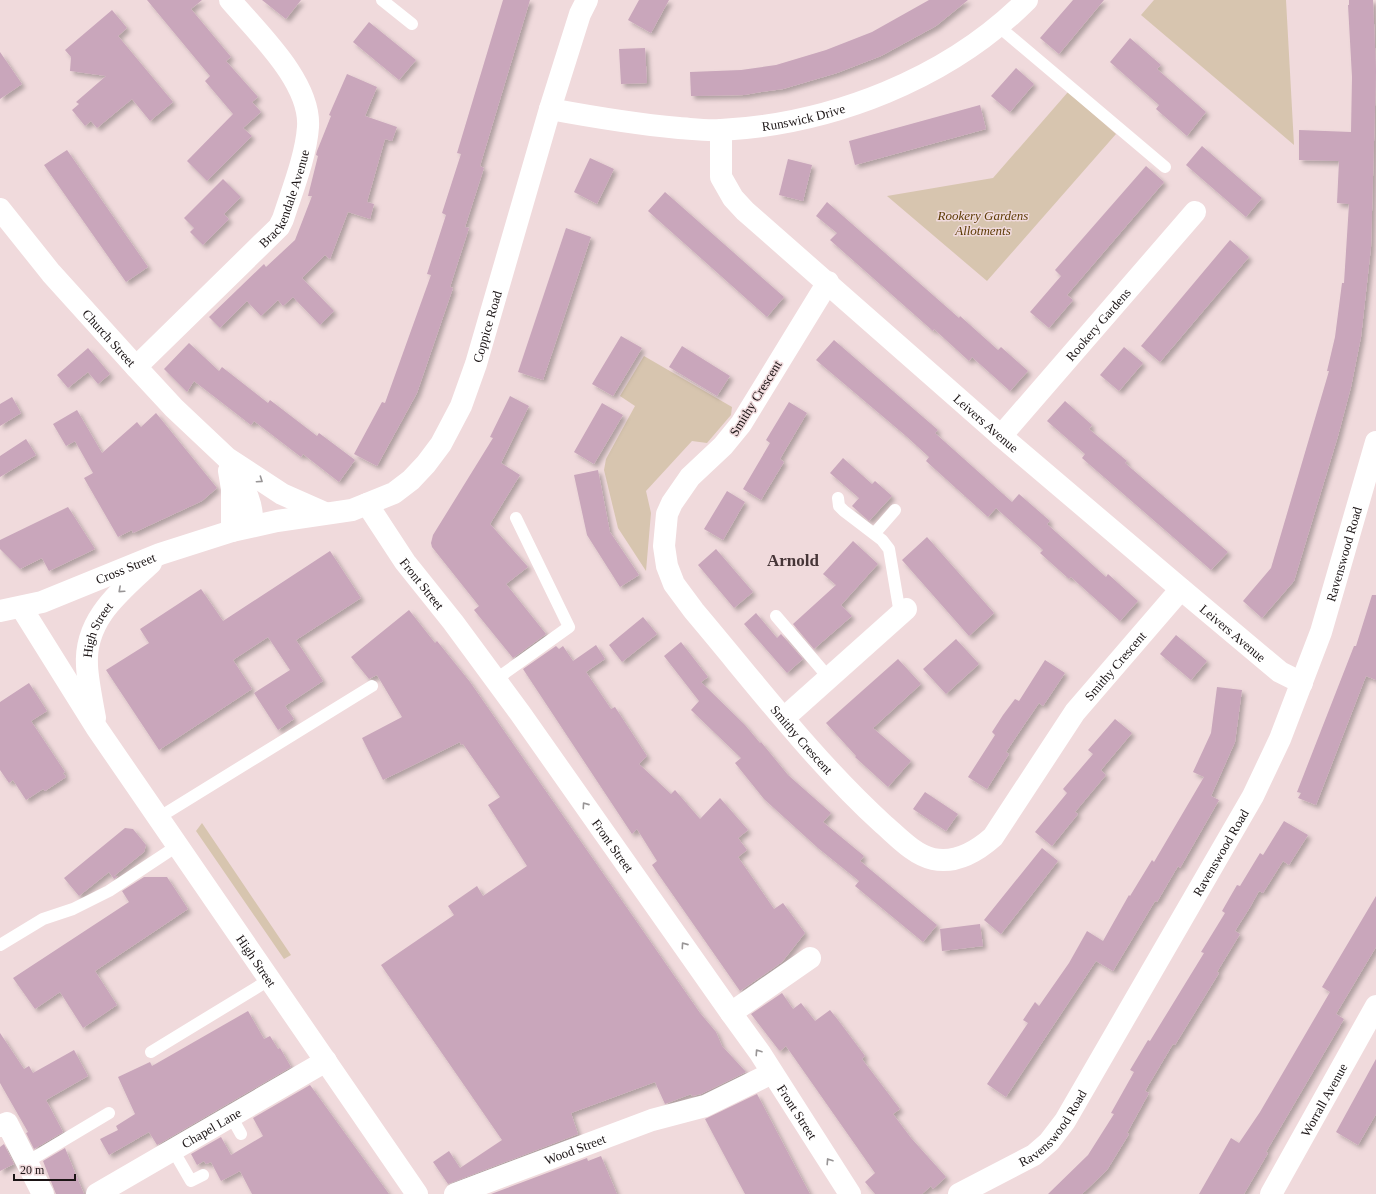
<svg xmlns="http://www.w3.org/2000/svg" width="1376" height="1194" font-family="'Times New Roman',serif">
	<defs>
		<filter id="shadow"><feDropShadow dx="3.5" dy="3.5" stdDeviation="2" flood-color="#0004"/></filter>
	</defs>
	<rect width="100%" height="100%" fill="#f0dadc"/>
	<!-- green -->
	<path fill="#d7c5af" d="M 1154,0 L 1286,0 L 1294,145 L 1141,15 Z
		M 1068,92 L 1116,134 L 987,281 L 887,196 L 993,178 Z
		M 644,356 L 732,407 L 731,415 L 707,443 L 692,441 L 646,491 L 651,513 L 646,571 L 618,528 L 604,470 L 606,459 L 635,406 L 620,396 Z
		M 202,823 L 291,955 L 284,959 L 196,831 Z"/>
	<!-- building -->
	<path fill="#c9a6bb" filter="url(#shadow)" d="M 147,0 L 202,0 L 191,9 L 231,57 L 226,61 L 258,97 L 252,102 L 261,112 L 243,128 L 252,136 L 207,181 L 187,161 L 233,114 L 205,81 L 210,76 Z
		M 262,0 L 301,0 L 286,19 Z
		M 503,0 L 530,0 L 480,166 L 484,168 L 465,227 L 469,228 L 450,287 L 453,288 L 417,393 L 377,466 L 354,454 L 382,402 L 385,403 L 431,275 L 427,274 L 446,215 L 442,213 L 461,154 L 457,153 Z
		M 639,0 L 669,0 L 651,33 L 628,20 Z
		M 929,0 L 968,0 L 936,26 L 881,56 L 837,73 L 783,89 L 761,92 L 744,95 L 691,96 L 690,72 L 741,70 L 776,65 L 826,50 L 872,32 Z
		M 1073,0 L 1104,0 L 1059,54 L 1040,38 Z
		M 1349,0 L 1373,0 L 1376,71 L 1371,247 L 1361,337 L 1351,387 L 1338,436 L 1294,581 L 1262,618 L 1243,601 L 1271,568 L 1329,371 L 1327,371 L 1335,337 L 1342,283 L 1344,283 L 1349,204 L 1337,203 L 1339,161 L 1299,160 L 1299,130 L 1351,132 L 1352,77 L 1348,5 L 1349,5 Z
		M 112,10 L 127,28 L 118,36 L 173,102 L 150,121 L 132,99 L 97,128 L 91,121 L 85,126 L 72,110 L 79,104 L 76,102 L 106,76 L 70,71 L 71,57 L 65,50 Z
		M 369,22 L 416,60 L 399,80 L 353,42 Z
		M 1130,38 L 1161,65 L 1157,69 L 1206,112 L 1187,136 L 1156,109 L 1159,105 L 1110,62 Z
		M 645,48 L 647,83 L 621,84 L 619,49 Z
		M 0,52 L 22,84 L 0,99 Z
		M 1016,68 L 1034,84 L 1010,112 L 991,96 Z
		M 347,74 L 377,87 L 365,116 L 397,127 L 392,141 L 385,139 L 367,202 L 374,204 L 370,219 L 348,212 L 330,259 L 325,255 L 302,278 L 334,311 L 320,325 L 293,297 L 283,306 L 278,300 L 261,316 L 247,301 L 220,328 L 209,317 L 264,264 L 266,267 L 295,240 L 312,196 L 308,196 L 318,156 L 316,155 L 317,151 L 331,116 L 329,115 Z
		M 980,105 L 986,129 L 855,165 L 849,141 Z
		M 1202,146 L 1262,198 L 1246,217 L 1186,165 Z
		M 67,150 L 148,267 L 126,282 L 44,165 Z
		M 590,158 L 614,169 L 597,204 L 574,192 Z
		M 788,159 L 812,165 L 803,201 L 779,195 Z
		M 1146,166 L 1164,182 L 1067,295 L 1073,300 L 1049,328 L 1030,312 L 1061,276 L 1055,270 Z
		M 223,179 L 241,197 L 224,214 L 229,219 L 203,245 L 190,232 L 194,228 L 184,218 Z
		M 665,192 L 784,297 L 767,317 L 648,211 Z
		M 827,202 L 959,318 L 960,316 L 998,350 L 1001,347 L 1028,371 L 1010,391 L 972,357 L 969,361 L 934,329 L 933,331 L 830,240 L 837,233 L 816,216 Z
		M 566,228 L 591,237 L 543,380 L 518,372 Z
		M 1230,240 L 1249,257 L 1160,362 L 1141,346 Z
		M 621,336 L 642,348 L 613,396 L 592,384 Z
		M 834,340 L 938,430 L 935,433 L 1012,502 L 1019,494 L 1050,521 L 1047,524 L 1106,577 L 1108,574 L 1138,601 L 1120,621 L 1071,577 L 1069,579 L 1040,553 L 1043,550 L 996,508 L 988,517 L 926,461 L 929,457 L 906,436 L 816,360 Z
		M 189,343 L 219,371 L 222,367 L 268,403 L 270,400 L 317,436 L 319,433 L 355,460 L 339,482 L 303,454 L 301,457 L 254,421 L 251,425 L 194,381 L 187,392 L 164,369 Z
		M 682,346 L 730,376 L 717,396 L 669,367 Z
		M 1124,347 L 1143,363 L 1119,391 L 1100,375 Z
		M 88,348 L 110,374 L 98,384 L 88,372 L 68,388 L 57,375 Z
		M 510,396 L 529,406 L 501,463 L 520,475 L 490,524 L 528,567 L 506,584 L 546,634 L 513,658 L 474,610 L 479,606 L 432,547 L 431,543 L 433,535 L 493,438 L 490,437 Z
		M 12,397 L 21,413 L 0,426 L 0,404 Z
		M 1065,401 L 1092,425 L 1089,429 L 1127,461 L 1125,463 L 1228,552 L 1211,570 L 1082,458 L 1085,454 L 1047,421 Z
		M 789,402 L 807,413 L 780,459 L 784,462 L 761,500 L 743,489 L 770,443 L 766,440 Z
		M 602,403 L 623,415 L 594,464 L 574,452 Z
		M 77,410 L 102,453 L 137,422 L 141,427 L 156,413 L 217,488 L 202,501 L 133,533 L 132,530 L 118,537 L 84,478 L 93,473 L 75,441 L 66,446 L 53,424 Z
		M 26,439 L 36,455 L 0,477 L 0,456 Z
		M 843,458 L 872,484 L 875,481 L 892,496 L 869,521 L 852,506 L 859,498 L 830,473 Z
		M 598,470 L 610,532 L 639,575 L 620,587 L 587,535 L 574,475 Z
		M 727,491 L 745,502 L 723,540 L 704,529 Z
		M 68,507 L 95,549 L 49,571 L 42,558 L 20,569 L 0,549 L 0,540 Z
		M 927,537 L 994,613 L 969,636 L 902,560 Z
		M 853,541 L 878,564 L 841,605 L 852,616 L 814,649 L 793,624 L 836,585 L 823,574 Z
		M 716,549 L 753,592 L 734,608 L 698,565 Z
		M 330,551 L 361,598 L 296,640 L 323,681 L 285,706 L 294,719 L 278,730 L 254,693 L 290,670 L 268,637 L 233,660 L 252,689 L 159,750 L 106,670 L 149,643 L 140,629 L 201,589 L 223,621 Z
		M 1372,595 L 1376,595 L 1376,680 L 1366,676 L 1316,805 L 1298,798 L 1301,793 L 1297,792 L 1354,646 L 1356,646 Z
		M 409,610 L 435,643 L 437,641 L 470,682 L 700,1013 L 716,1032 L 722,1046 L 746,1072 L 701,1094 L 692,1096 L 691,1094 L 665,1104 L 655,1082 L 571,1113 L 578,1134 L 448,1184 L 433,1162 L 449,1151 L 460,1168 L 502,1140 L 381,965 L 454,915 L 448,906 L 477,886 L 483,896 L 527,866 L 488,805 L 500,797 L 463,744 L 461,745 L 460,742 L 383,780 L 362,738 L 402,717 L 377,675 L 369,679 L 351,657 Z
		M 756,613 L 777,638 L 781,634 L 803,659 L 787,673 L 744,624 Z
		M 643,617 L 657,634 L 622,662 L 609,645 Z
		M 1176,635 L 1207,661 L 1191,680 L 1160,654 Z
		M 956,639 L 979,664 L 946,694 L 923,669 Z
		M 681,642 L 708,677 L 701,682 L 745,725 L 760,743 L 761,742 L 788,775 L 831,813 L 823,822 L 864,856 L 860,861 L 937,925 L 923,942 L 855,886 L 859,881 L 818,848 L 764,799 L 735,763 L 741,758 L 691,710 L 699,701 L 664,656 Z
		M 596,645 L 605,659 L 586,672 L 611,709 L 615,707 L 647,756 L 639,764 L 671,794 L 675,790 L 700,819 L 720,798 L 748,830 L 738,838 L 747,850 L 738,857 L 774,909 L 783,903 L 805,933 L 782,962 L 740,991 L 652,865 L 657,861 L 637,829 L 632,834 L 523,669 L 556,646 L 559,649 L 563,646 L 573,661 Z
		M 898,659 L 921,684 L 873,728 L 911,761 L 888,787 L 855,757 L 856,756 L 826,723 Z
		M 1045,660 L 1065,673 L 1043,706 L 1039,703 L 1022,728 L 1006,752 L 1009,754 L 987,789 L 968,777 L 995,735 L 992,732 L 1003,715 L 1015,699 L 1019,701 Z
		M 29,683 L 47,711 L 31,721 L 65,772 L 63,773 L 66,777 L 45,791 L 43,789 L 26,800 L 13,780 L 9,783 L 0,770 L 0,702 Z
		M 1217,687 L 1242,690 L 1235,742 L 1211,796 L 1219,800 L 1180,868 L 1178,866 L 1157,902 L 1155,901 L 1113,971 L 1096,961 L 1006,1097 L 987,1084 L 1028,1023 L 1023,1020 L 1035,1002 L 1039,1006 L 1069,963 L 1087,931 L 1103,941 L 1129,895 L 1130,896 L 1152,860 L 1154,862 L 1204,777 L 1193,772 L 1211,733 Z
		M 1115,719 L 1132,733 L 1101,770 L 1106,775 L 1075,812 L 1078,814 L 1052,846 L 1035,832 L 1067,793 L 1063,789 L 1093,754 L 1088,750 Z
		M 925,792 L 958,814 L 946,831 L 913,809 Z
		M 1284,821 L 1308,835 L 1289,865 L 1283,861 L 1263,893 L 1259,891 L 1249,909 L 1235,931 L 1240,934 L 1217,972 L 1219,973 L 1175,1045 L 1173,1044 L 1145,1091 L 1149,1093 L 1127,1133 L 1129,1134 L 1107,1170 L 1082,1194 L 1048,1194 L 1088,1155 L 1114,1114 L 1111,1113 L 1134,1072 L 1130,1070 L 1148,1040 L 1150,1041 L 1204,953 L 1201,952 L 1225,913 L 1222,911 L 1230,897 L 1237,885 L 1240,886 L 1260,853 L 1263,855 Z
		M 125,828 L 133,829 L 146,845 L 144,852 L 114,876 L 118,876 L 114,879 L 109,872 L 79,896 L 64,878 Z
		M 1042,848 L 1058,861 L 1001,934 L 984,920 Z
		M 144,877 L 167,877 L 188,909 L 95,971 L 117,1005 L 83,1028 L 60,992 L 35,1009 L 13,978 L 129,902 L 122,891 Z
		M 1376,896 L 1376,947 L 1336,1014 L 1344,1019 L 1266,1152 L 1268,1153 L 1244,1194 L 1199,1194 L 1231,1138 L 1239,1143 L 1260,1112 L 1330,992 L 1322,987 Z
		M 980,924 L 983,946 L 942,951 L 940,929 Z
		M 782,993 L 793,1009 L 801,1003 L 815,1021 L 830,1010 L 838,1020 L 865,1056 L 862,1059 L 900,1109 L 893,1114 L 911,1138 L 946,1177 L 933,1189 L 931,1186 L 922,1194 L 875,1194 L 865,1182 L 875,1173 L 786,1046 L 780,1051 L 778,1049 L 751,1014 Z
		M 248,1011 L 264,1039 L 270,1036 L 278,1049 L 280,1048 L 291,1067 L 157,1145 L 149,1132 L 109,1155 L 100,1139 L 118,1130 L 116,1126 L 135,1114 L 118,1077 L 150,1062 L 152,1066 Z
		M 0,1033 L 24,1069 L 29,1066 L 33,1073 L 74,1050 L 88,1076 L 46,1100 L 63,1132 L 34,1149 L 26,1133 L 28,1132 L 0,1083 Z
		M 1376,1059 L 1376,1114 L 1358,1145 L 1336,1132 Z
		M 310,1085 L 389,1194 L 252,1194 L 240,1171 L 221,1181 L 211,1162 L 206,1164 L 204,1161 L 197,1165 L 191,1154 L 221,1137 L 231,1155 L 263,1136 L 253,1118 Z
		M 757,1094 L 796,1168 L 810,1194 L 745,1194 L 723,1153 L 705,1119 Z
		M 4,1144 L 14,1164 L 0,1171 L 0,1147 Z
		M 65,1148 L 76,1175 L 84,1194 L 56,1194 L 43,1161 Z
		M 601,1156 L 617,1194 L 491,1194 L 587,1158 L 588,1161 Z"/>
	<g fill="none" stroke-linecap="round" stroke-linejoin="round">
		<!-- lane -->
		<path stroke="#fff" stroke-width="12" d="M 382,0 L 412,24
			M 998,26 L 1165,167
			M 838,498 L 839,506 L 844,511 L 882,540 L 889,549 L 900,614
			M 874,534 L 895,510
			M 776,616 L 829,678
			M 495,680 L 569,627 L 516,518
			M 158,818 L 372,686
			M 0,945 L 43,919 L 73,909 L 109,891 L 177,846
			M 151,1052 L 269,980
			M 231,1116 L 241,1134
			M 173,1150 L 191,1181 L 203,1175
			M 27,1162 L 109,1113"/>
		<!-- street -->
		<g stroke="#fff" stroke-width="22">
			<path id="s1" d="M 550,109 C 593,117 635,124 679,128 C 693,129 707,131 721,130 C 832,124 948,79 1027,0"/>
			<path id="s2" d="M 721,130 L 721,177 L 733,198 L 745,211 L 1001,436 L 1181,589 L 1280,672 L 1302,683"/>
			<path id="s3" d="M 828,282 L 741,424 L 723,446 L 690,477 L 672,503 L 667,514 L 664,546 L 667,566 L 674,584 L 694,611 C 755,683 813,760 883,824 C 897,836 914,855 933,859 C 956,864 976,852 993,837 L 1075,712 L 1181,589"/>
			<path id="s4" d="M 136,367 L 279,227 L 283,219 C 292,191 306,156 308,127 C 311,82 258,33 230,0"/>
			<path id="s5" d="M 1001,436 L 1195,212"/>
			<path id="s6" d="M 367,504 L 405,562 L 453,622 L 520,713 L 731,1013 L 760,1053 L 850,1194"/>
			<path d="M 784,718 L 906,609"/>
			<path d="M 731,1013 L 810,958"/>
			<path d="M 0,1126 L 7,1123 L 43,1194"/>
			<path id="s7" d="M 97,1194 L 326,1061"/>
			<path id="s8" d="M 455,1194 L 652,1120 L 705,1106 L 772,1073"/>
			<path id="s9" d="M 1271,1194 L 1376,1006"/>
		</g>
		<!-- secondary -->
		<g stroke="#fff" stroke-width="22">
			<path id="s10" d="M 0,209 L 51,273 L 136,367 L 174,408 L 227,458 L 282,494 L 325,513"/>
			<path d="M 229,461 C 241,483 254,500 252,526"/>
			<path d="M 229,471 L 232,489 L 232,531"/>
			<path id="s11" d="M 21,607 L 96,727 L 417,1194"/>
			<path id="s12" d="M 0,611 L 42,602 L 160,554 L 232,531 L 277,521 L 352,510 L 394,493 L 411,480 L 426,464 L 441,444 L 461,406 L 476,364 L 550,109 L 580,14 L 587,0"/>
			<path id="s13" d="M 95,718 C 92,701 88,683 87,666 C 84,619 120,592 151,563"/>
			<path id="s14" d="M 959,1194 L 1034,1155 L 1049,1142 L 1065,1121 L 1253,796 L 1280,739 L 1321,632 L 1376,442"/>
		</g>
	</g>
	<!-- one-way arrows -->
	<defs><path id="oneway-chevron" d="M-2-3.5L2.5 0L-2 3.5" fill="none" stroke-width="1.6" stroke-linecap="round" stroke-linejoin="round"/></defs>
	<g stroke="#989596">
		<use href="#oneway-chevron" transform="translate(260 480) rotate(34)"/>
		<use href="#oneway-chevron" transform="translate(121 590) rotate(138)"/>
		<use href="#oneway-chevron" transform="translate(585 805) rotate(-125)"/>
		<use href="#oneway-chevron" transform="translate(684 945) rotate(-125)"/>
		<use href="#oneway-chevron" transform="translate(758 1052) rotate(-124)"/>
		<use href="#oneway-chevron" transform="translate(829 1161) rotate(-123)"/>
	</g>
	<g text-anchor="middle" stroke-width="3" stroke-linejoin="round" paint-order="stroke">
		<!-- street labels -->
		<g font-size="13" fill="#1b1415" stroke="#f0dadc">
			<text dy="5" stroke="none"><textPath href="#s1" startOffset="256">Runswick Drive</textPath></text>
			<text dy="5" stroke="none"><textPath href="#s4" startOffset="228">Brackendale Avenue</textPath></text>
			<text dy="5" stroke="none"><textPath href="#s5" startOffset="148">Rookery Gardens</textPath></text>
			<text dy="5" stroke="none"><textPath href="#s12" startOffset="608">Coppice Road</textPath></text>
			<text dy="5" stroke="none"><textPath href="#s10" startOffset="169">Church Street</textPath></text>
			<text transform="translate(755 398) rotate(-58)" y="5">Smithy Crescent</text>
			<text dy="5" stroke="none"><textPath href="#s2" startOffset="410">Leivers Avenue</textPath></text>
			<text dy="5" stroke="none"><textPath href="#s14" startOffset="765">Ravenswood Road</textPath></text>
			<text dy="5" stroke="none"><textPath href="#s12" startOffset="133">Cross Street</textPath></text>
			<text dy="5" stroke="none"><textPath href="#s6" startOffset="97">Front Street</textPath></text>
			<text dy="5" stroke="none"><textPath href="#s13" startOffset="91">High Street</textPath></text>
			<text dy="5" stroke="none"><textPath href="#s2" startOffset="734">Leivers Avenue</textPath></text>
			<text dy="5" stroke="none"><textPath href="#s3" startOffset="1013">Smithy Crescent</textPath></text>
			<text dy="5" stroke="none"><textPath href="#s3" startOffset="557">Smithy Crescent</textPath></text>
			<text dy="5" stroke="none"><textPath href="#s6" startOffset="421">Front Street</textPath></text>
			<text dy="5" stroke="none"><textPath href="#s14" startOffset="441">Ravenswood Road</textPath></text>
			<text dy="5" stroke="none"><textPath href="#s11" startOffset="425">High Street</textPath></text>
			<text dy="5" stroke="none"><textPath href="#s9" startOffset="108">Worrall Avenue</textPath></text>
			<text dy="5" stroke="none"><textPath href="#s6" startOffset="745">Front Street</textPath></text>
			<text dy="5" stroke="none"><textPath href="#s14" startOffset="117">Ravenswood Road</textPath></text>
			<text dy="5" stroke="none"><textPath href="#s7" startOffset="132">Chapel Lane</textPath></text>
			<text dy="5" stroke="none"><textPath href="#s8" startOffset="128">Wood Street</textPath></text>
		</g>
		<!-- park labels -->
		<g font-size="13" font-style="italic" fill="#5d3c06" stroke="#f0dadc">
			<text x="983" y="220">Rookery Gardens<tspan x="983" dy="15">Allotments</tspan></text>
		</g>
		<!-- district labels -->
		<g font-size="17" font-weight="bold" fill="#463537" stroke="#f0dadc">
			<text x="793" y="566">Arnold</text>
		</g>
	</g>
	<!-- scale -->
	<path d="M14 1174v6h61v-6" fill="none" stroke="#1b1415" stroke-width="2"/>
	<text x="20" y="1174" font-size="12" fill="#1b1415" stroke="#f0dadc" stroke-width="3" paint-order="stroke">20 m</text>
</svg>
